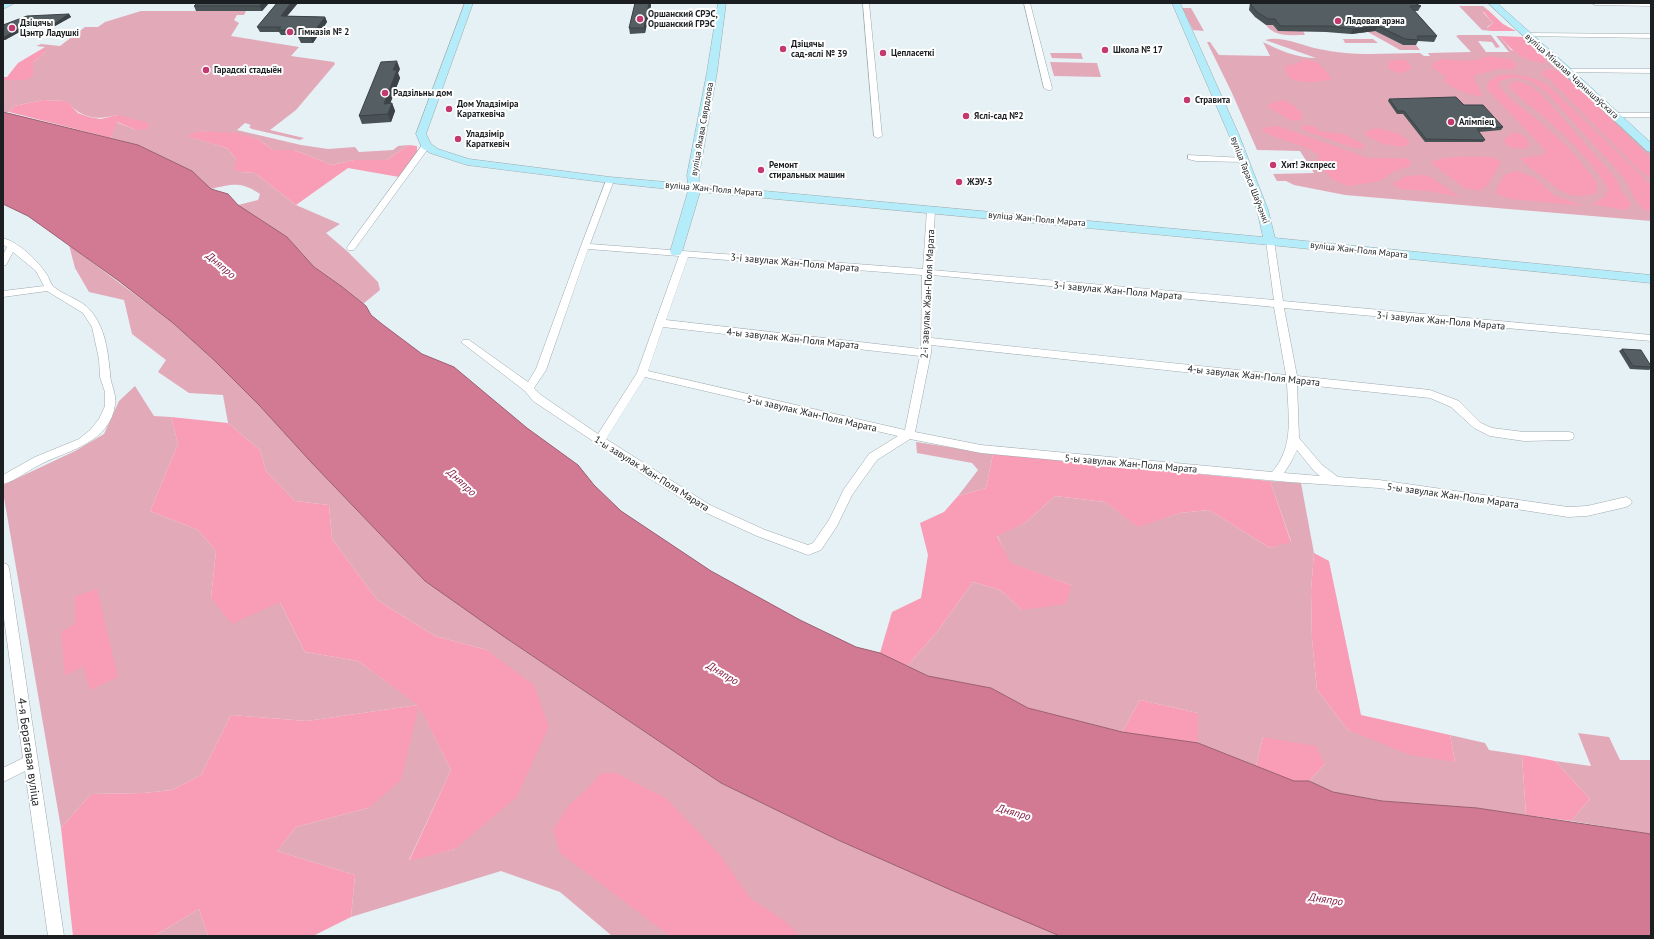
<svg xmlns="http://www.w3.org/2000/svg" width="1654" height="939" font-family="'PT Sans',sans-serif">
	<rect width="100%" height="100%" fill="#e6f1f6"/>
	<!-- green -->
	<path fill="#e2aab8" d="M 1459,6 L 1483,6 L 1488,10 L 1483,12 L 1493,23 L 1487,27 L 1491,31 L 1482,30 Z
		M 1182,8 L 1191,8 L 1204,31 L 1193,30 Z
		M 141,11 L 246,11 L 244,15 L 237,15 L 234,20 L 239,23 L 231,36 L 299,47 L 291,56 L 334,62 L 335,64 L 296,110 L 270,130 L 304,138 L 300,140 L 252,129 L 249,127 L 251,125 L 245,123 L 237,130 L 301,145 L 328,149 L 355,147 L 359,152 L 393,150 L 398,146 L 409,145 L 387,160 L 354,160 L 332,165 L 294,150 L 273,150 L 258,139 L 200,131 L 187,136 L 227,148 L 236,159 L 239,172 L 255,173 L 296,205 L 340,224 L 326,233 L 347,251 L 378,282 L 380,290 L 363,304 L 341,286 L 314,267 L 287,237 L 238,205 L 258,200 L 260,194 C 241,181 232,184 211,189 L 192,171 L 138,145 L 111,138 L 116,122 L 136,130 L 117,115 C 93,121 83,118 65,101 L 43,100 L 14,106 L 9,112 L 3,112 L 3,80 L 27,80 L 33,63 L 45,52 L 45,47 L 36,46 L 41,44 L 60,46 L 85,27 L 98,27 L 105,22 Z
		M 1266,25 L 1273,25 L 1278,31 L 1303,31 L 1305,35 C 1291,35 1275,37 1266,25 Z
		M 1375,31 L 1403,45 L 1416,45 L 1420,50 L 1400,50 L 1368,32 Z
		M 1459,35 L 1491,35 L 1500,47 L 1496,48 L 1492,42 L 1478,41 L 1486,52 L 1509,52 L 1496,36 L 1500,36 L 1511,50 L 1532,55 L 1548,56 L 1651,153 L 1651,221 L 1345,195 L 1294,185 L 1286,181 L 1277,181 L 1273,174 L 1314,173 L 1300,151 L 1257,150 L 1232,93 L 1207,42 L 1210,42 L 1219,55 L 1270,56 L 1263,42 C 1279,50 1297,58 1316,58 L 1265,40 C 1280,35 1304,46 1319,49 C 1356,57 1384,53 1420,53 L 1424,56 L 1430,56 L 1428,53 L 1471,52 L 1456,36 Z
		M 1343,39 L 1373,39 L 1378,43 L 1345,43 Z
		M 1050,53 L 1081,53 L 1083,59 L 1052,58 Z
		M 1050,62 L 1097,63 L 1101,77 L 1054,76 Z
		M 69,245 L 173,323 L 214,360 L 259,405 L 380,533 L 503,636 L 721,783 L 838,840 L 1060,936 L 612,936 L 560,892 L 501,871 L 351,917 L 355,875 L 277,851 L 296,827 L 368,808 L 418,705 L 307,721 L 231,715 L 201,775 L 172,790 L 144,793 L 91,794 L 61,828 L 3,492 L 3,485 L 75,451 L 104,434 L 119,401 L 135,386 L 154,416 L 171,417 L 178,444 L 150,511 L 198,530 L 216,551 L 211,598 L 280,602 L 305,652 L 358,661 L 419,705 L 451,770 L 409,860 L 455,849 L 487,650 L 435,636 L 377,600 L 332,539 L 329,505 L 295,501 L 266,471 L 260,450 L 228,423 L 223,395 L 189,393 L 158,372 L 166,360 L 132,334 L 124,300 L 89,292 L 75,268 Z
		M 916,442 L 993,454 L 986,488 L 958,496 L 978,470 L 972,463 L 917,453 Z
		M 1270,481 L 1301,483 L 1314,553 L 1311,591 L 1312,639 L 1317,690 L 1348,730 L 1455,762 L 1450,735 L 1485,743 L 1489,750 L 1522,755 L 1526,815 L 1477,808 L 1382,801 L 1333,792 L 1309,781 L 1325,764 L 1263,737 L 1256,766 L 1198,743 L 1198,713 L 1140,700 L 1122,732 L 1028,708 L 991,688 L 928,676 L 907,666 L 937,632 L 973,582 L 1000,590 L 1022,610 L 1071,585 L 1010,563 L 997,535 L 1025,523 L 1055,496 L 1105,502 L 1138,526 L 1180,513 L 1209,510 L 1270,548 L 1291,541 Z
		M 1578,733 L 1609,737 L 1620,760 L 1651,760 L 1651,834 L 1571,821 L 1590,799 L 1555,761 L 1591,766 Z
		M 199,909 L 208,936 L 154,936 Z"/>
	<!-- forest -->
	<path fill="#f89db5" d="M 1488,10 L 1503,24 L 1516,31 L 1491,31 L 1487,28 L 1493,23 L 1483,11 Z
		M 1500,36 L 1523,37 L 1542,53 L 1547,60 L 1543,63 C 1521,60 1514,53 1500,36 Z
		M 45,47 L 45,52 L 33,63 L 33,76 L 27,80 L 3,80 L 3,77 L 7,77 L 18,63 Z
		M 1488,56 L 1510,59 L 1517,64 L 1514,69 L 1498,69 L 1473,76 L 1483,96 C 1470,97 1456,89 1444,82 L 1445,76 L 1431,67 L 1434,62 L 1443,59 L 1459,61 L 1476,60 Z
		M 1302,60 C 1319,59 1322,66 1332,79 C 1323,82 1295,85 1288,76 C 1286,73 1286,69 1285,66 L 1296,64 Z
		M 1397,60 L 1406,60 L 1412,68 C 1402,74 1398,75 1388,68 L 1389,61 Z
		M 1549,69 L 1559,71 L 1568,77 L 1651,159 L 1651,179 L 1639,170 L 1550,80 L 1542,75 L 1542,72 Z
		M 1507,74 C 1522,75 1535,77 1548,85 L 1651,185 L 1651,211 C 1634,209 1633,189 1623,177 C 1607,157 1587,138 1570,118 C 1559,107 1549,92 1535,84 C 1525,77 1511,76 1500,81 L 1499,86 L 1512,100 L 1541,123 L 1568,147 L 1596,181 L 1597,193 C 1568,201 1561,191 1539,174 C 1532,168 1525,166 1521,158 L 1543,155 L 1545,150 L 1487,89 L 1488,82 L 1497,76 Z
		M 1518,81 L 1531,86 L 1543,96 L 1617,180 L 1620,190 L 1631,203 L 1629,208 L 1622,210 L 1592,204 L 1605,197 L 1608,189 C 1595,166 1576,146 1556,128 C 1541,113 1523,102 1509,87 L 1511,83 Z
		M 43,100 L 66,101 L 78,113 L 89,117 L 101,119 L 117,115 L 149,123 L 147,129 L 136,130 L 117,122 L 111,138 L 9,112 L 14,106 Z
		M 1283,100 L 1292,104 L 1302,113 L 1302,119 L 1292,121 L 1266,106 L 1272,103 Z
		M 1302,125 L 1313,126 L 1320,131 L 1344,134 L 1365,145 L 1362,149 L 1351,147 L 1303,130 Z
		M 1278,126 L 1368,158 L 1406,158 L 1410,161 L 1410,166 L 1393,172 L 1381,181 L 1348,186 L 1333,180 L 1323,170 L 1318,161 L 1319,155 C 1302,143 1279,141 1261,130 L 1267,127 Z
		M 1377,128 L 1400,134 L 1410,142 L 1404,147 L 1383,144 L 1365,135 L 1366,131 Z
		M 199,131 L 236,133 L 258,139 L 273,150 L 294,150 L 332,165 L 354,160 L 387,160 L 409,145 L 417,146 L 417,152 L 399,177 L 348,168 L 296,205 L 255,173 L 239,172 L 234,169 L 236,159 L 227,148 L 186,136 Z
		M 1514,132 L 1525,136 L 1530,145 L 1524,149 L 1513,148 L 1506,145 L 1504,139 Z
		M 1489,157 L 1495,158 L 1501,162 L 1487,186 L 1480,191 L 1464,188 L 1431,163 C 1438,155 1477,157 1489,157 Z
		M 1516,171 L 1534,177 L 1555,196 L 1584,206 L 1510,199 L 1495,193 L 1504,175 Z
		M 1418,175 L 1429,176 L 1460,197 L 1429,191 L 1400,189 L 1392,184 L 1404,177 Z
		M 171,417 L 228,423 L 260,450 L 266,471 L 295,501 L 329,505 L 332,539 L 377,600 L 435,636 L 487,650 L 534,685 L 549,726 L 517,797 L 455,849 L 409,861 L 451,770 L 419,706 L 401,780 L 368,808 L 296,827 L 277,851 L 355,875 L 351,917 L 313,936 L 208,936 L 199,909 L 154,936 L 73,936 L 61,828 L 91,794 L 144,793 L 172,790 L 201,775 L 231,715 L 307,721 L 418,705 L 358,661 L 305,652 L 280,602 L 232,624 L 211,598 L 216,551 L 198,530 L 150,511 L 178,444 Z
		M 993,454 L 1270,481 L 1291,542 L 1270,548 L 1209,510 L 1180,513 L 1138,527 L 1105,502 L 1055,496 L 1025,523 L 997,536 L 1011,563 L 1071,585 L 1066,604 L 1022,610 L 1000,590 L 973,582 L 937,632 L 907,666 L 880,653 L 892,612 L 921,598 L 928,555 L 920,523 L 944,512 L 958,496 L 986,488 Z
		M 1314,553 L 1329,561 L 1361,715 L 1450,735 L 1455,762 L 1410,755 L 1348,730 L 1317,690 L 1312,639 L 1311,591 Z
		M 97,589 L 118,677 L 90,690 L 83,666 L 65,676 L 61,632 L 75,624 L 75,596 Z
		M 1140,700 L 1198,713 L 1198,743 L 1122,732 Z
		M 1263,737 L 1316,746 L 1325,764 L 1309,781 L 1294,781 L 1256,766 Z
		M 1522,755 L 1555,761 L 1590,799 L 1571,821 L 1526,815 Z
		M 601,773 L 616,773 L 666,798 L 721,856 L 750,898 L 785,921 L 800,936 L 670,936 L 560,853 L 553,830 L 569,805 L 589,787 Z"/>
	<!-- water -->
	<path fill="#d27a93" stroke="#9b5f71" d="M 3,112 L 138,145 L 192,171 L 211,189 L 228,194 L 238,205 L 287,237 L 314,267 L 341,286 L 366,306 L 371,315 L 382,324 L 422,354 L 454,367 L 527,428 L 578,465 L 594,485 L 621,511 L 711,571 L 800,620 L 856,647 L 880,653 L 928,676 L 991,688 L 1028,708 L 1122,732 L 1198,743 L 1294,781 L 1309,781 L 1333,792 L 1382,801 L 1477,808 L 1651,834 L 1651,936 L 1060,936 L 951,890 L 838,840 L 721,783 L 503,636 L 425,581 L 311,462 L 259,405 L 214,360 L 173,323 L 119,281 L 28,216 L 3,204 Z"/>
	<g fill="none" stroke-linecap="round" stroke-linejoin="round">
		<defs>
			<path id="street" d="M 863,3 L 869,3 L 882,136 L 878,138 L 874,136 Z
				M 1024,3 L 1030,3 L 1052,88 L 1051,90 L 1048,90 L 1044,88 Z
				M 1592,3 L 1651,3 L 1651,6 L 1595,5 Z
				M 1527,33 L 1651,34 L 1651,38 L 1525,36 L 1524,35 Z
				M 1568,69 L 1651,69 L 1651,73 L 1566,72 L 1566,70 Z
				M 1612,113 L 1651,113 L 1651,117 L 1612,117 Z
				M 423,144 L 429,144 L 430,146 L 354,250 L 348,250 L 347,248 L 348,246 Z
				M 1188,155 L 1244,158 L 1248,160 L 1244,162 L 1196,161 L 1188,159 Z
				M 607,178 L 610,178 L 614,180 L 590,244 L 923,269 L 927,210 L 931,207 L 935,210 L 932,270 L 1274,300 L 1266,241 L 1270,238 L 1274,241 L 1283,301 L 1651,335 L 1651,341 L 1284,308 L 1297,376 L 1430,390 L 1459,401 L 1481,423 L 1492,428 L 1524,432 L 1569,432 L 1573,433 L 1574,436 L 1573,439 L 1569,440 L 1524,441 L 1490,436 L 1474,428 L 1451,407 L 1430,398 L 1297,384 L 1299,438 L 1322,465 L 1338,477 L 1379,480 L 1568,507 L 1587,506 L 1626,497 L 1630,499 L 1632,502 L 1630,505 L 1626,507 L 1587,516 L 1568,517 L 1379,488 L 1289,482 L 981,453 L 910,439 L 877,460 L 852,495 L 837,526 L 821,550 L 808,555 L 757,536 L 702,511 L 644,475 L 533,401 L 525,391 L 461,342 L 463,340 L 469,340 L 528,382 L 536,369 L 581,246 ZM 588,249 L 679,256 L 637,373 L 598,434 L 541,395 L 534,388 L 546,370 ZM 688,257 L 922,275 L 921,349 L 666,320 ZM 932,275 L 1274,307 L 1286,375 L 931,338 ZM 663,327 L 920,356 L 905,430 L 648,371 ZM 931,345 L 1287,383 C 1288,415 1295,446 1272,472 L 981,445 L 915,432 L 931,353 ZM 645,377 L 898,436 L 869,454 L 844,489 L 829,520 L 813,543 L 808,545 L 765,530 L 710,505 L 606,439 ZM 1297,450 L 1314,471 L 1320,476 L 1284,473 L 1291,462 Z
				M 3,238 C 18,242 36,259 45,272 C 49,276 50,284 54,287 C 65,296 82,300 90,310 C 105,327 108,351 110,373 C 110,384 117,393 115,405 C 110,442 70,450 43,463 C 30,469 17,480 3,484 L 3,475 L 35,457 L 79,439 L 90,430 L 99,419 L 105,406 L 105,392 L 100,377 L 99,359 L 92,327 L 83,313 L 47,291 L 3,297 L 3,291 L 44,286 L 36,271 L 13,252 L 6,265 L 3,266 L 3,255 L 7,247 L 3,245 Z
				M 3,563 L 7,564 L 9,568 L 64,936 L 48,936 L 25,771 L 3,782 L 3,768 L 23,758 L 3,611 Z"/>
			<path id="secondary" d="M 3,3 L 15,3 L 3,9 Z
				M 465,3 L 473,3 L 426,134 L 431,144 L 438,149 L 469,159 L 610,177 L 688,184 L 687,175 L 707,72 L 718,3 L 726,3 L 717,72 L 699,175 L 699,185 L 1263,237 L 1257,210 L 1229,135 L 1172,3 L 1180,3 L 1239,135 L 1268,210 L 1275,238 L 1651,275 L 1651,283 L 1270,245 L 700,192 L 682,252 L 680,255 L 672,255 L 670,252 L 688,191 L 610,183 L 467,165 L 430,153 L 422,148 L 416,134 Z
				M 1488,3 L 1497,3 L 1571,69 L 1651,143 L 1651,152 L 1647,151 Z"/>
		</defs>
		<!-- street casing -->
		<use href="#street" stroke="#9faaae" stroke-width="1"/>
		<!-- secondary casing -->
		<use href="#secondary" stroke="#9faaae" stroke-width="1"/>
		<!-- street -->
		<use href="#street" fill="#fff" fill-rule="evenodd"/>
		<!-- secondary -->
		<use href="#secondary" fill="#b4ecfa" fill-rule="evenodd"/>
	</g>
	<!-- wall -->
	<path fill="#495255" d="M 197,3 L 269,3 L 262,11 L 196,11 L 194,6 Z
		M 277,3 L 298,3 L 287,16 L 325,17 L 327,22 L 313,43 L 301,43 L 298,37 L 300,35 L 281,35 L 279,32 L 260,32 L 257,27 Z
		M 635,3 L 650,3 L 651,5 L 645,33 L 630,34 L 629,28 Z
		M 1250,3 L 1414,3 L 1421,6 L 1418,11 L 1415,11 L 1437,36 L 1434,42 L 1418,41 L 1416,45 L 1403,45 L 1375,31 L 1351,34 L 1326,32 L 1278,31 L 1273,25 L 1266,25 L 1255,17 L 1249,10 Z
		M 69,14 L 71,17 L 55,26 L 38,24 L 23,30 L 5,40 L 3,40 L 3,25 Z
		M 400,69 L 398,73 L 400,78 L 390,103 L 392,103 L 395,111 L 391,122 L 362,124 L 359,116 Z
		M 1389,99 L 1464,105 L 1503,127 L 1501,130 L 1479,132 L 1485,140 L 1483,142 L 1425,142 L 1403,114 L 1397,114 L 1388,101 Z
		M 1622,349 L 1651,366 L 1651,368 L 1649,370 L 1630,369 L 1619,351 Z"/>
	<!-- shaded-wall -->
	<path fill="#3c4245" d="M 262,3 L 269,3 L 262,11 L 260,6 Z
		M 291,3 L 298,3 L 283,21 L 281,16 Z
		M 649,3 L 650,3 L 651,5 L 645,33 L 644,28 Z
		M 69,14 L 71,17 L 55,26 L 54,24 Z
		M 325,17 L 327,22 L 313,43 L 310,37 Z
		M 36,22 L 38,24 L 23,30 L 5,40 L 3,38 L 21,27 Z
		M 1378,26 L 1375,31 L 1351,34 L 1353,29 Z
		M 397,61 L 400,69 L 398,73 L 400,78 L 387,112 L 384,104 L 393,70 Z
		M 392,103 L 395,111 L 391,122 L 388,114 Z"/>
	<!-- building -->
	<path fill="#555f63" stroke="#3c4245" d="M 197,3 L 262,3 L 260,6 L 194,6 Z
		M 277,3 L 291,3 L 281,16 L 325,17 L 310,37 L 298,37 L 304,30 L 278,30 L 281,27 L 257,27 Z
		M 635,3 L 649,3 L 644,28 L 629,28 Z
		M 1251,3 L 1414,3 L 1421,6 L 1410,6 L 1437,36 L 1417,36 L 1419,40 L 1405,39 L 1378,26 L 1353,29 L 1329,26 L 1280,26 L 1275,19 L 1268,19 L 1257,12 L 1251,5 Z
		M 69,14 L 54,24 L 36,22 L 21,27 L 3,38 L 3,25 L 27,16 Z
		M 397,61 L 393,70 L 397,70 L 384,104 L 392,103 L 388,114 L 359,116 L 381,62 Z
		M 1456,97 L 1464,105 L 1483,105 L 1503,127 L 1477,129 L 1485,140 L 1426,139 L 1404,111 L 1398,111 L 1389,99 Z
		M 1622,349 L 1641,350 L 1651,366 L 1651,367 L 1633,366 Z"/>
	<!-- markers -->
	<g fill="#c53a6e" stroke="#fff" stroke-width="1.5">
		<circle cx="640" cy="19" r="4"/>
		<circle cx="1338" cy="21" r="4"/>
		<circle cx="12" cy="28" r="4"/>
		<circle cx="290" cy="32" r="4"/>
		<circle cx="783" cy="49" r="4"/>
		<circle cx="1105" cy="50" r="4"/>
		<circle cx="883" cy="53" r="4"/>
		<circle cx="206" cy="70" r="4"/>
		<circle cx="385" cy="93" r="4"/>
		<circle cx="1187" cy="100" r="4"/>
		<circle cx="449" cy="109" r="4"/>
		<circle cx="966" cy="116" r="4"/>
		<circle cx="1451" cy="122" r="4"/>
		<circle cx="458" cy="139" r="4"/>
		<circle cx="1273" cy="165" r="4"/>
		<circle cx="761" cy="170" r="4"/>
		<circle cx="959" cy="182" r="4"/>
	</g>
	<g text-anchor="middle" stroke-width="4" stroke-linejoin="round" paint-order="stroke">
		<!-- far-poi labels -->
		<g font-size="9" font-weight="bold" fill="#1b1f21" stroke="#fff" text-anchor="start">
			<text x="648" y="17">Оршанский СРЭС,<tspan x="648" dy="10">Оршанский ГРЭС</tspan></text>
			<text x="1346" y="24">Лядовая арэна</text>
			<text x="20" y="26">Дзіцячы<tspan x="20" dy="10">Цэнтр Ладушкі</tspan></text>
			<text x="298" y="35">Гімназія № 2</text>
			<text x="791" y="47">Дзіцячы<tspan x="791" dy="10">сад-яслі № 39</tspan></text>
			<text x="1113" y="53">Школа № 17</text>
			<text x="891" y="56">Цепласеткі</text>
			<text x="214" y="73">Гарадскі стадыён</text>
			<text x="393" y="96">Радзільны дом</text>
			<text x="1195" y="103">Стравита</text>
			<text x="457" y="107">Дом Уладзіміра<tspan x="457" dy="10">Караткевіча</tspan></text>
			<text x="974" y="119">Яслі-сад №2</text>
			<text x="1459" y="125">Алімпіец</text>
			<text x="466" y="137">Уладзімір<tspan x="466" dy="10">Караткевіч</tspan></text>
			<text x="769" y="168">Ремонт<tspan x="769" dy="10">стиральных машин</tspan></text>
			<text x="1281" y="168">Хит! Экспресс</text>
			<text x="967" y="185">ЖЭУ-3</text>
		</g>
		<!-- far-street labels -->
		<g font-size="9" fill="#1b1f21" stroke="#fff">
			<text transform="translate(1572 76) rotate(42)" y="3">вуліца Мікалая Чарнышэўскага</text>
			<text transform="translate(702 129) rotate(-80)" y="3">вуліца Якава Свярдлова</text>
			<text transform="translate(1250 180) rotate(69)" y="3">вуліца Тараса Шаўчэнкі</text>
			<text transform="translate(714 189) rotate(5)" y="3">вуліца Жан-Поля Марата</text>
			<text transform="translate(1037 219) rotate(5)" y="3">вуліца Жан-Поля Марата</text>
			<text transform="translate(1359 250) rotate(6)" y="3">вуліца Жан-Поля Марата</text>
		</g>
		<!-- street labels -->
		<g font-size="10" fill="#1b1f21" stroke="#fff">
			<text transform="translate(795 262) rotate(5)" y="4">3-і завулак Жан-Поля Марата</text>
			<text transform="translate(1118 290) rotate(5)" y="4">3-і завулак Жан-Поля Марата</text>
			<text transform="translate(927 294) rotate(-87)" y="4">2-і завулак Жан-Поля Марата</text>
			<text transform="translate(1441 320) rotate(5)" y="4">3-і завулак Жан-Поля Марата</text>
			<text transform="translate(793 338) rotate(6)" y="4">4-ы завулак Жан-Поля Марата</text>
			<text transform="translate(1254 375) rotate(6)" y="4">4-ы завулак Жан-Поля Марата</text>
			<text transform="translate(812 413) rotate(13)" y="4">5-ы завулак Жан-Поля Марата</text>
			<text transform="translate(1131 463) rotate(5)" y="4">5-ы завулак Жан-Поля Марата</text>
			<text transform="translate(652 473) rotate(32)" y="4">1-ы завулак Жан-Поля Марата</text>
			<text transform="translate(1453 495) rotate(8)" y="4">5-ы завулак Жан-Поля Марата</text>
		</g>
		<!-- water labels -->
		<g font-size="11" font-style="italic" fill="#851c45" stroke="#fff">
			<text transform="translate(221 265) rotate(40)" y="4">Дняпро</text>
			<text transform="translate(462 482) rotate(43)" y="4">Дняпро</text>
			<text transform="translate(723 673) rotate(31)" y="4">Дняпро</text>
			<text transform="translate(1014 812) rotate(16)" y="4">Дняпро</text>
			<text transform="translate(1326 899) rotate(9)" y="4">Дняпро</text>
		</g>
		<!-- near-street labels -->
		<g font-size="12" fill="#1b1f21" stroke="#fff">
			<text transform="translate(29 752) rotate(82)" y="4">4-я Берагавая вуліца</text>
		</g>
	</g>
	<!-- border -->
	<rect width="1654" height="939" fill="none" stroke="#1b1f21" stroke-width="8"/>
</svg>
